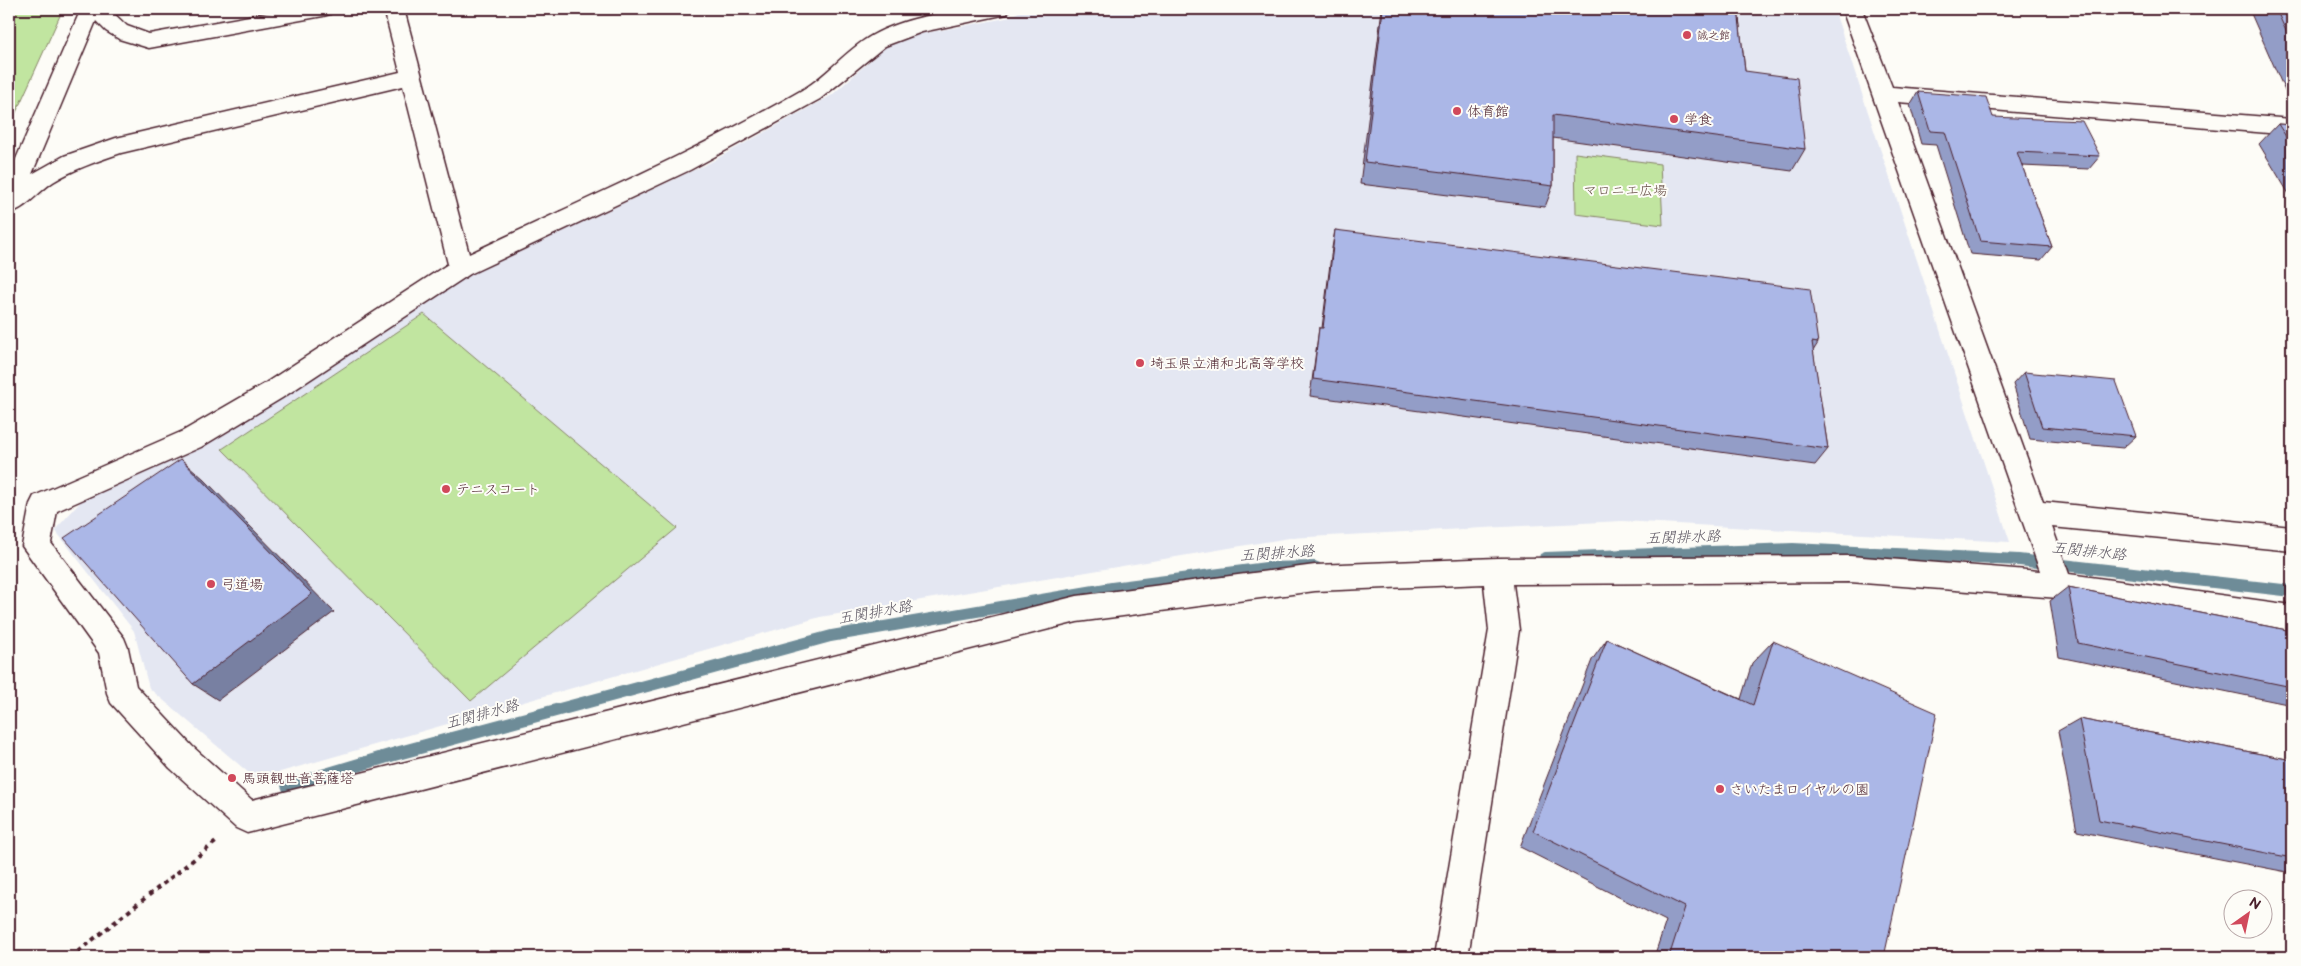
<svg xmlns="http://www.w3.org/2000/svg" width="2301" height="966" font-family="'Balsamiq Sans','Klee One',sans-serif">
	<rect width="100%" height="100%" fill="#fdfcf7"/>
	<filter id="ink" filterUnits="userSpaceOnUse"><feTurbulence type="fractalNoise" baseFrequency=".02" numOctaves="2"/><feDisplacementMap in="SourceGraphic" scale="10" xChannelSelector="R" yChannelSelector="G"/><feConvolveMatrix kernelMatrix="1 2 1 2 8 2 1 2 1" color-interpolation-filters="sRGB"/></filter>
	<g filter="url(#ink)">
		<!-- built -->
		<path fill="#e4e7f2" d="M 1025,9 L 1834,9 L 2010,542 L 1622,521 L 1289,538 L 820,617 L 256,779 L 149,688 L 134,631 L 55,530 L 85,497 L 464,278 L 709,163 L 832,95 L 885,47 L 920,34 L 1006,18 Z"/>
		<!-- green -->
		<path fill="#c1e5a0" stroke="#868266" d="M 9,9 L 63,9 L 9,128 Z
			M 1575,153 L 1660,164 L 1663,225 L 1576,214 Z
			M 424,314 L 677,528 L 471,701 L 222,449 Z"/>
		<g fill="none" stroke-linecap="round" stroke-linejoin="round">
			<!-- stream -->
			<path fill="#6e8c98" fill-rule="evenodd" d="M 1793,543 L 2019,554 L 2292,585 L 2292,597 L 2019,566 L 1793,555 L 1545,564 L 1540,562 L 1539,558 L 1540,554 L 1545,552 Z
				M 1315,561 L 1320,563 L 1322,567 L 1320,571 L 1315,573 L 1266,574 L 1111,594 L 831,642 L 395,761 L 288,793 L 283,791 L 281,786 L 283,781 L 288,779 L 395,747 L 831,630 L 1111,582 L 1266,562 Z"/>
			<defs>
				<path id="street" d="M 81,9 L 109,9 L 127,26 L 149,34 L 289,9 L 333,9 L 330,14 L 323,16 L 149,48 L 119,39 L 106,31 L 96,21 L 32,174 L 64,156 L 116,138 L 400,72 L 384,9 L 404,9 L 469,254 C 581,201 695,152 802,90 C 827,76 846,50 871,36 C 908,15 968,6 1010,9 L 1007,14 L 922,32 L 885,46 L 820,99 L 690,170 L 470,274 L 282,398 L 201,447 L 57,511 L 51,543 L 124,638 L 128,648 L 136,686 L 192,746 L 252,800 L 1077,596 L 1315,565 L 1497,558 L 1850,556 L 2040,571 L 1842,9 L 1862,9 L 1892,87 L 2292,119 L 2292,135 L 1898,102 L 2043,502 L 2292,527 L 2292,551 L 2052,527 L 2069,574 L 2292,605 L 2292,631 L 2059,598 L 1850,582 L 1513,584 L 1519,630 L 1468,957 L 1434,957 L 1489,630 L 1484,584 L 1315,591 L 1077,622 L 247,833 L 236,828 L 170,768 L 111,703 L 107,693 L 99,653 L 22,546 L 30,504 L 34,496 L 183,431 L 264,384 L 448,264 L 403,86 L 121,153 C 98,161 74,169 53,182 C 38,192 26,209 9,213 L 9,175 Z"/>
			</defs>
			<!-- street casing -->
			<use href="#street" stroke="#4a1f2b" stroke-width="3"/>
			<!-- path -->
			<path stroke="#4a1f2b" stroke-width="4" stroke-dasharray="4.5 4.5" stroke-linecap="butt" d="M 71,957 L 217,841"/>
			<!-- street -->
			<use href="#street" fill="#fdfcf7" fill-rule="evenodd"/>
		</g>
		<!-- wall -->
		<path fill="#939dc7" stroke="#4a1f2b" d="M 1382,9 L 1738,9 L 1745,71 L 1805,149 L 1792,171 L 1553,138 L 1553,186 L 1545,207 L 1360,184 Z
			M 2249,9 L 2292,9 L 2292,107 Z
			M 1918,92 L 1993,117 L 2100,156 L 2089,169 L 2022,166 L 2052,247 L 2041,260 L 1970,254 L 1936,145 L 1921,144 L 1910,105 Z
			M 2278,124 L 2292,125 L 2292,199 L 2259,144 Z
			M 1335,230 L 1818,343 L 1813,351 L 1828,449 L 1815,465 L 1310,396 L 1319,328 L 1322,328 L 1332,248 Z
			M 2024,372 L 2136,436 L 2123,448 L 2030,439 L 2013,384 Z
			M 2068,587 L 2292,631 L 2292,705 L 2059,657 L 2050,601 Z
			M 1607,639 L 1741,699 L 1752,663 L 1773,641 L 1884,957 L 1654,957 L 1666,921 L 1520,847 L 1592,660 Z
			M 2079,719 L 2292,760 L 2292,873 L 2077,831 L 2058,731 Z"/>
		<!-- shaded-wall -->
		<path fill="#7880a2" stroke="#4a1f2b" d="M 181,459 L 204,479 L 334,612 L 218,700 L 193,684 Z"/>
		<!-- building -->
		<path fill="#abb7e7" stroke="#4a1f2b" d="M 1383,9 L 1738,9 L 1745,71 L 1797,78 L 1805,149 L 1553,115 L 1553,186 L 1365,162 Z
			M 2276,9 L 2292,9 L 2292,44 Z
			M 1918,92 L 1986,97 L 1993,117 L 2082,121 L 2100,156 L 2017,152 L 2052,247 L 1980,241 L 1945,132 L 1930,131 Z
			M 2278,124 L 2292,125 L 2292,146 Z
			M 1335,230 L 1810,289 L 1818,343 L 1812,342 L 1828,449 L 1313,379 L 1319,328 L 1323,328 Z
			M 2024,372 L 2116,381 L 2136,436 L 2042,427 Z
			M 181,459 L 312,594 L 193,684 L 64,538 Z
			M 2068,587 L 2292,631 L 2292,687 L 2078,643 Z
			M 1607,639 L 1753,705 L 1773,641 L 1937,713 L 1884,957 L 1669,957 L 1685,907 L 1533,831 Z
			M 2079,719 L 2292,760 L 2292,858 L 2099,820 Z"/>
	</g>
	<!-- markers -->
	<g fill="#d1495b" stroke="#fdfcf7" stroke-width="2">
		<circle cx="1687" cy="35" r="5"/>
		<circle cx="1457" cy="111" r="5"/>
		<circle cx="1674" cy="119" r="5"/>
		<circle cx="1140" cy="363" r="5"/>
		<circle cx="446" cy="489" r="5"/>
		<circle cx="211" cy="584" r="5"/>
		<circle cx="232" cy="778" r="5"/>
		<circle cx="1720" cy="789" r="5"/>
	</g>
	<g text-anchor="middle" stroke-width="4" stroke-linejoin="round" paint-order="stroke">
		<!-- far-poi labels -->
		<g font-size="11" fill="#4a1f2b" stroke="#fdfcf7" text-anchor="start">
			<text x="1697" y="39">誠之館</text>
		</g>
		<!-- poi labels -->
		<g font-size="14" fill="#4a1f2b" stroke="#fdfcf7" text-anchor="start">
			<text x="1467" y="116">体育館</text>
			<text x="1684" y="124">学食</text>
			<text x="1150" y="368">埼玉県立浦和北高等学校</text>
			<text x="456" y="494">テニスコート</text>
			<text x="221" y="589">弓道場</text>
			<text x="242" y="783">馬頭観世音菩薩塔</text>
			<text x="1730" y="794">さいたまロイヤルの園</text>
		</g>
		<!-- park labels -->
		<g font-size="14" fill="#685048" stroke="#fdfcf7">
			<text x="1625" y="195">マロニエ広場</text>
		</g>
		<!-- water labels -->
		<g font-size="15" font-style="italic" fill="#5c5662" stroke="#fdfcf7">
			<text transform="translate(1683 537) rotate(-2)" y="5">五関排水路</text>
			<text transform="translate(2089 551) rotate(6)" y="5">五関排水路</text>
			<text transform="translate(1277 553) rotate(-4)" y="5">五関排水路</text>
			<text transform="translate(875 612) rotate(-10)" y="5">五関排水路</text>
			<text transform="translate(482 714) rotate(-15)" y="5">五関排水路</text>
		</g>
	</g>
	<!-- margin -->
	<rect width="2301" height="966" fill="none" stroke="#fdfcf7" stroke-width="30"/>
	<rect x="15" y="15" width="2271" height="936" fill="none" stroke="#4a1f2b" stroke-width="2" filter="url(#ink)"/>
	<!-- north arrow -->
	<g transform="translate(2248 914) rotate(33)"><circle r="24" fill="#fdfcf7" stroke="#b5a4a5"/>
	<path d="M0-4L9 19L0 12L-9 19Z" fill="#d1495b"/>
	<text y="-8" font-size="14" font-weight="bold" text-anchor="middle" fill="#4a1f2b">N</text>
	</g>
</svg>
